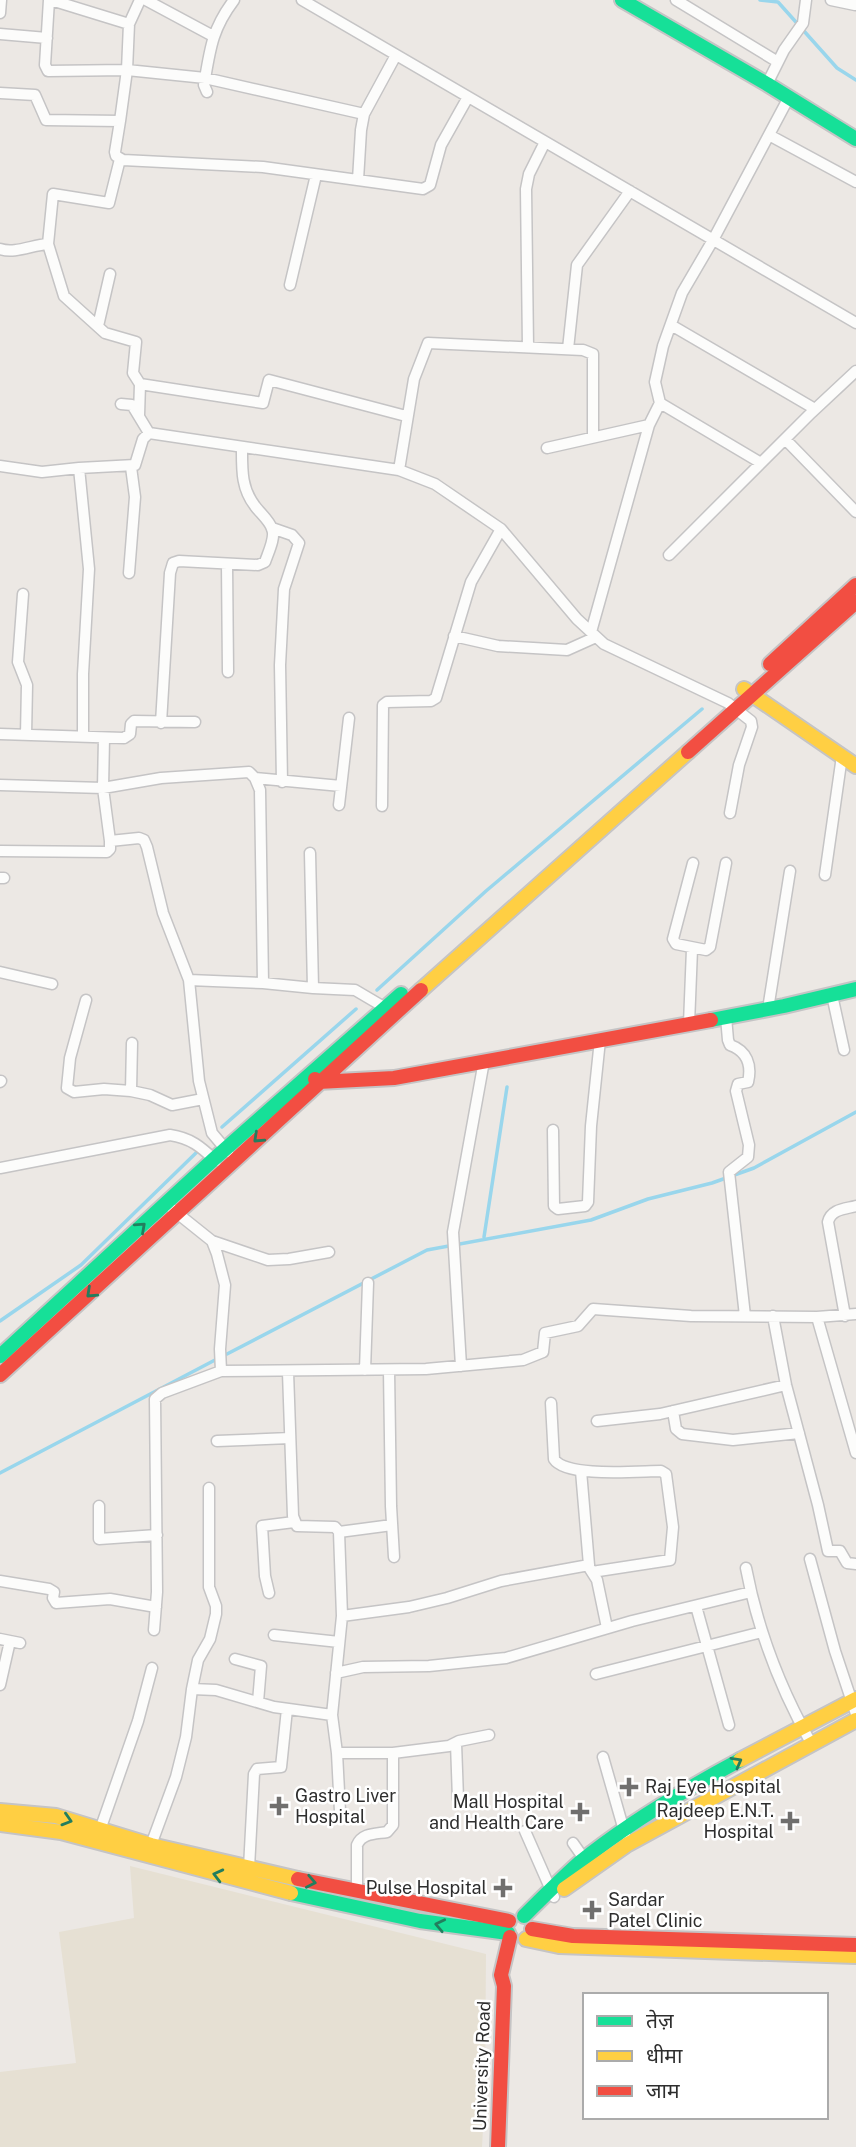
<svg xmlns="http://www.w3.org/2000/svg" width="856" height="2147" font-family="'Public Sans','Noto Sans Devanagari',sans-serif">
	<rect width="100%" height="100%" fill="#ece8e4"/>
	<!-- education -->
	<path fill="#e6e0d3" d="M 130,1866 L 486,1954 L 485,2092 L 482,2147 L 0,2147 L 0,2072 L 76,2063 L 59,1932 L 134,1918 Z"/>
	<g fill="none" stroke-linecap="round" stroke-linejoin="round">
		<!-- stream -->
		<path stroke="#99d6ec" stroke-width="3.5" d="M 760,0 L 778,2 L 837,68 L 856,80
			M 377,990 L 486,891 L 702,709
			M 222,1127 L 356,1009
			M 484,1237 L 507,1087
			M 0,1321 L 81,1265 L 199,1150
			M 227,1354 L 427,1250 L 591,1220 L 648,1199 L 712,1183 L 754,1168 L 856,1112
			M 0,1473 L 215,1360"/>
		<defs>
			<path id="street" d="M 49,0 L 45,65 L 48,71 L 127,70 L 205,78 L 364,114
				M 51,0 L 129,24 L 140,0
				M 146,0 L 213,36
				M 302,0 L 856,323
				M 676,0 L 778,62
				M 831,0 L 855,5
				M 0,13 L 1,0
				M 0,34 L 47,38
				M 767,84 L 784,50 L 803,23 L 806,0
				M 207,92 L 204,85 C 210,49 212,29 234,0
				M 0,93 L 35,95 L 46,120 L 120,121 L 127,70 L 129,24
				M 120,121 L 115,152 L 116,156 L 123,160 L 263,167 L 423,189 L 430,185 L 441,145 L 468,97
				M 769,135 L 856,182
				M 358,180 L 361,130 L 364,114 L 396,55
				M 48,244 L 53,194 L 109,203 L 120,159
				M 0,249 C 15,254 32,245 48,244 L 64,296 L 105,333 L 136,342 L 133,373 L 140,384 L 139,415
				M 290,285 L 316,175
				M 671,325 L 815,409
				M 98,326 L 110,274
				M 528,347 L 526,189 L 529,174 L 545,142
				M 568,349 L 577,265 L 630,191
				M 140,384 L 263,403 L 269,380 L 406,416
				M 121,404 L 132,405 L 149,433 L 399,470 L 435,484 L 501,529 L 577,619 L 604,644 L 728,703 L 751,721 L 752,727 L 739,765 L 730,813
				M 785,439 L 856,512
				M 547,448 L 649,425
				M 761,463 L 660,403 L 655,382 L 663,346 L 682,293 L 713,240 L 788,99
				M 0,466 L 42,472 L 79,468
				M 399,470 L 414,379 L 428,343 L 583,350 L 593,354 L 593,437
				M 272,528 L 292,535 L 299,543 L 284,589 L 280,665 L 282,782
				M 669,555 L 811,413 L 856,371
				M 227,564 L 228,672
				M 129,573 L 135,497 L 131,467
				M 23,594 L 18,662 L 27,685 L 26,735
				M 591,632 L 649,425 L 660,403
				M 454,636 L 498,646 L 567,650 L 596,637
				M 161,723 L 170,573 L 173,563 L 179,561 L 258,565 L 265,562 C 268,553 276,537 272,529 C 270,521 260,513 255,506 C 241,488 242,469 242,447
				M 0,734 L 124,738 L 130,734 L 131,724 L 134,721 L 195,722
				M 83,737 L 83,674 L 89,569 L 79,468 L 135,465 L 143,439 L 149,433
				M 104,738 L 103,788 L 110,841 L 139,838 L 144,840 L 147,847 L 163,913 L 189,980 L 199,1081 L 212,1133 L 228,1152
				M 255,778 L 341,786
				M 0,785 L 103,788 L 161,778 L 249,772 L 255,778 L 260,790 L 263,983
				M 339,805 L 349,718
				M 382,806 L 383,705 L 387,702 L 431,701 L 436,698 L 471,582 L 501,529
				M 0,851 L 107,852 L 110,849 L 110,841
				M 310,853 L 313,988 L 355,990 L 389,1010
				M 693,863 L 673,939 L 676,944 L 706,950 L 710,947 L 726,863
				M 825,875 L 842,756
				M 0,878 L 4,878
				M 0,972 L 52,984
				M 189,980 L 263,983 L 313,988
				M 832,995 L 844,1050
				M 86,1000 L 70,1058 L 67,1088 L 74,1092 L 104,1089 L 131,1091 L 150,1095 L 172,1105 L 203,1099
				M 768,1009 L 790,871
				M 726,1017 L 728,1040 L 730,1045 C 747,1051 752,1065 748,1082 L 738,1084 L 736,1091 L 749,1145 L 748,1157 L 729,1172 L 745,1316
				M 689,1024 L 692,949
				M 0,1082 L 1,1081
				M 131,1091 L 132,1043
				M 553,1130 L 554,1206 L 558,1209 L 585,1206 L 588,1202 L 591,1126 L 600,1040
				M 0,1168 L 170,1135 C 191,1138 201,1147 216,1161
				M 172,1209 L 212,1241 L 217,1254 L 225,1285 L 220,1349 L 221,1371 L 426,1369 L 523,1360 L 543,1352 L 545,1333 L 578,1326 L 593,1309 L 691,1316 L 817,1317 L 856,1314
				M 212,1241 L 268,1260 L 289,1259 L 329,1252
				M 773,1316 L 786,1385 L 818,1505 L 828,1551 L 840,1551 L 847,1563 L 856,1564
				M 845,1316 L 828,1222 C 831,1209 845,1209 856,1206
				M 817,1317 L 856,1453
				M 461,1366 L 453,1232 L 484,1061
				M 365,1370 L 368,1283
				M 389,1370 L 391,1506 L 394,1557
				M 288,1372 L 293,1516 L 297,1526 L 335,1527 L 339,1532 L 392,1525
				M 551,1403 L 554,1459 C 566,1478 639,1471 661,1471 L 666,1474 L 673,1527 L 670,1560 L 592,1572
				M 673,1411 L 676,1429 L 682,1434 L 733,1440 L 799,1433
				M 597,1421 L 660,1414 L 786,1385
				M 217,1441 L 290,1438
				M 99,1506 L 99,1539 L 157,1535
				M 339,1532 L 342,1616 L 332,1715 L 337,1753 L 340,1811
				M 810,1559 L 835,1651 L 856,1714
				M 746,1568 C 758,1631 780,1688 811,1743
				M 590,1569 L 597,1580 L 607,1628
				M 0,1581 L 49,1589 L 54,1592 L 53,1598 L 56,1603 L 110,1599 L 156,1607
				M 269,1593 L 265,1576 L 262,1526 L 294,1522
				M 696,1606 L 729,1725
				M 342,1616 L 409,1607 L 447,1598 L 501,1581 L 589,1565 L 581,1471
				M 154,1630 L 157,1592 L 155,1399 L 162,1393 L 221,1371
				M 274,1635 L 339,1642
				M 0,1639 L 20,1643
				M 235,1659 L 261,1666 L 258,1702
				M 336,1673 L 363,1667 L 429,1666 L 506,1658 L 632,1621 L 751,1592
				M 596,1674 L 762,1632
				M 0,1685 L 10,1641
				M 192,1689 L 198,1660 L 210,1639 L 216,1614 L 216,1606 L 209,1587 L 209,1488
				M 456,1743 L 458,1799
				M 337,1753 L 393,1753 L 449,1746 L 459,1741 L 489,1735
				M 603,1757 L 625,1834
				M 100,1830 L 138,1721 L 152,1668
				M 525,1831 L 554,1897
				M 573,1843 L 587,1863
				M 151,1845 L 176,1777 L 186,1737 L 192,1689 L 216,1690 L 274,1707 L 332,1715
				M 249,1868 L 254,1774 L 257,1769 L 281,1767 L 287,1709
				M 357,1890 L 357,1845 C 362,1833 375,1834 387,1832 L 393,1825 L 393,1753"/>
			<path id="fast" d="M 622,0 L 767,84 L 856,139
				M 711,1020 L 784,1006 L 856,989
				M 0,1356 L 214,1159 L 401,994
				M 291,1893 L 420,1921 L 508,1933
				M 524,1916 C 542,1898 560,1880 579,1863 C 628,1823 684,1790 740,1760"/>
			<path id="slow" d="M 744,689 L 856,766
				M 421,990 L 688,752
				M 740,1760 L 856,1699
				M 0,1811 L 56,1816 L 151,1845 L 298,1879
				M 0,1824 L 61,1832 L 291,1893
				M 564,1889 L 628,1844 L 856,1720
				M 526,1939 L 559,1946 L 856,1956"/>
			<path id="jam" d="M 770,664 L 856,585
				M 688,752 L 856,602
				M 315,1079 L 318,1082 L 394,1078 L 711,1020
				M 0,1375 L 421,990
				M 298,1879 L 509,1921
				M 532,1929 L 573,1936 L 856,1945
				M 498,2147 L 504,1986 L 501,1975 L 510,1937"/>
		</defs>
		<!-- street casing -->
		<use href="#street" stroke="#c5c4c5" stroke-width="13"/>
		<!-- fast casing -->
		<use href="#fast" stroke="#c5c4c5" stroke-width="18"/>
		<!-- slow casing -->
		<use href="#slow" stroke="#c5c4c5" stroke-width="18"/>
		<!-- jam casing -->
		<use href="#jam" stroke="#c5c4c5" stroke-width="18"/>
		<!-- street -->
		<use href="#street" stroke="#fcfcfb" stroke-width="10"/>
		<!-- fast -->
		<use href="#fast" stroke="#16e098" stroke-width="14"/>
		<!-- slow -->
		<use href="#slow" stroke="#ffcf43" stroke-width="14"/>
		<!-- jam -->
		<use href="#jam" stroke="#f24e42" stroke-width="14"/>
	</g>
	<!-- one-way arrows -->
	<defs><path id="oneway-chevron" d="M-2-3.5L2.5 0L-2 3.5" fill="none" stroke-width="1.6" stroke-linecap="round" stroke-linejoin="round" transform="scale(1.75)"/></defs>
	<g stroke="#237e5e">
		<use href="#oneway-chevron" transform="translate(258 1138) rotate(137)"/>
		<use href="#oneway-chevron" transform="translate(141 1227) rotate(-42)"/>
		<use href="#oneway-chevron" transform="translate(91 1293) rotate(137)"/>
		<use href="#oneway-chevron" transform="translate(737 1762) rotate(-29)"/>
		<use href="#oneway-chevron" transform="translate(67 1820) rotate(17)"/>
		<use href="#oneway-chevron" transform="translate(218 1875) rotate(-166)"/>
		<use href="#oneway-chevron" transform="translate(311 1882) rotate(11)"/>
		<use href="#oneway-chevron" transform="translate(440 1925) rotate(-168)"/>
	</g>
	<!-- markers -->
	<g fill="#706f6e" stroke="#fff" stroke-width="2.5">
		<path d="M625.5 1776.5h7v7h7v7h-7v7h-7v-7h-7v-7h7z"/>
		<path d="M275.5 1795.5h7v7h7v7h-7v7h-7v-7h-7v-7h7z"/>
		<path d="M576.5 1801.5h7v7h7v7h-7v7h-7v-7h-7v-7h7z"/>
		<path d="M786.5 1810.5h7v7h7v7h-7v7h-7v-7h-7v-7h7z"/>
		<path d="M499.5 1877.5h7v7h7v7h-7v7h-7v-7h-7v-7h7z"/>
		<path d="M588.5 1899.5h7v7h7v7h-7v7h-7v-7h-7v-7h7z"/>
	</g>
	<g text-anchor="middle" stroke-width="5" stroke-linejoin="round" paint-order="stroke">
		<!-- poi labels -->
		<g font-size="18" fill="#2e2e2e" stroke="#fff" text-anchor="start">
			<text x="645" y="1793">Raj Eye Hospital</text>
			<text x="295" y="1802">Gastro Liver<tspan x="295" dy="21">Hospital</tspan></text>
			<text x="564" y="1808" text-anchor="end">Mall Hospital<tspan x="564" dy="21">and Health Care</tspan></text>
			<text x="774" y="1817" text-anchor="end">Rajdeep E.N.T.<tspan x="774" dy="21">Hospital</tspan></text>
			<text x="487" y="1894" text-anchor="end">Pulse Hospital</text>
			<text x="608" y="1906">Sardar<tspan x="608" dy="21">Patel Clinic</tspan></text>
		</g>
		<!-- street labels -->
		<g font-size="18" fill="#2e2e2e" stroke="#fff">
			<text transform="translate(482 2066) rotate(-88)" y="6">University Road</text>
		</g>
	</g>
	<!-- legend -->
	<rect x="583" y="1993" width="245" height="126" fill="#ffffff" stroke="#ababab" stroke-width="2"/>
	<rect x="597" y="2016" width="35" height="10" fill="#16e098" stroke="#ababab" stroke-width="2"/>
	<text x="646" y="2028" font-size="21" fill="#2e2e2e">तेज़</text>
	<rect x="597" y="2051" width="35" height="10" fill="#ffcf43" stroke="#ababab" stroke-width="2"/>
	<text x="646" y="2063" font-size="21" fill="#2e2e2e">धीमा</text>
	<rect x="597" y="2086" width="35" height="10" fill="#f24e42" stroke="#ababab" stroke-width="2"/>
	<text x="646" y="2098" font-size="21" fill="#2e2e2e">जाम</text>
</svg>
